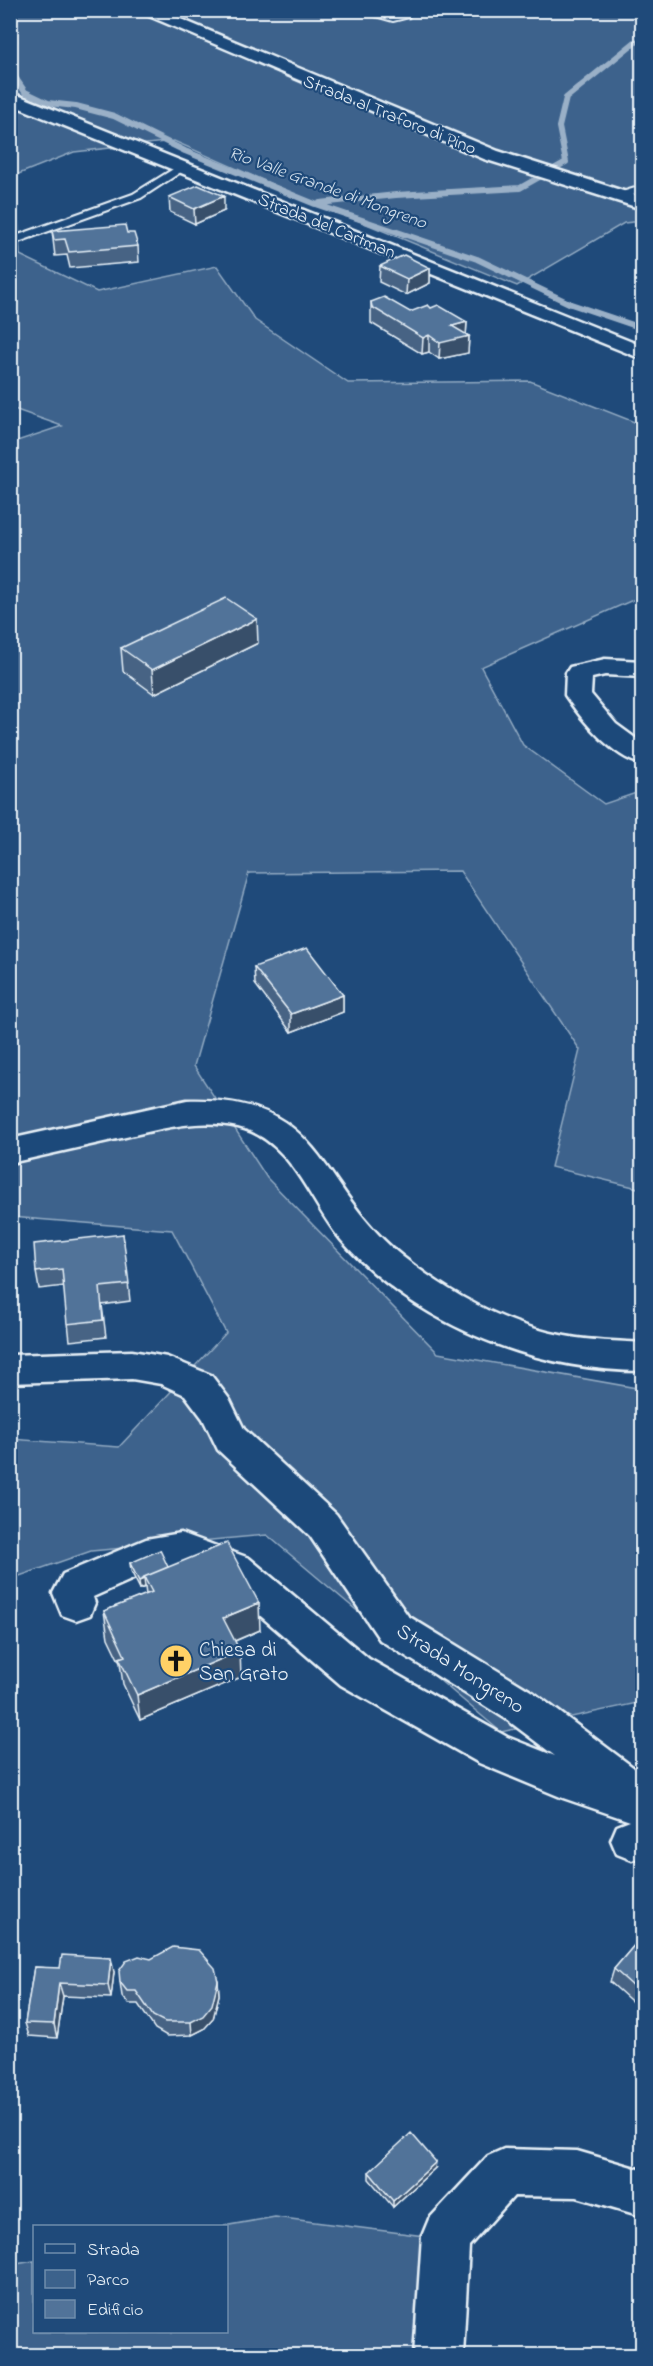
<svg xmlns="http://www.w3.org/2000/svg" width="653" height="2366" font-family="'Indie Flower',sans-serif">
	<rect width="100%" height="100%" fill="#1f4a7a"/>
	<filter id="ink" filterUnits="userSpaceOnUse"><feTurbulence type="fractalNoise" baseFrequency=".0167" numOctaves="2"/><feDisplacementMap in="SourceGraphic" scale="12" xChannelSelector="R" yChannelSelector="G"/><feConvolveMatrix kernelMatrix="1 2 1 2 8 2 1 2 1" color-interpolation-filters="sRGB"/></filter>
	<g filter="url(#ink)">
		<!-- green -->
		<path fill="#3c628c" stroke="#92aac2" stroke-width="1.5" d="M 11,11 L 642,11 L 642,221 L 624,223 L 517,286 L 301,197 L 174,141 L 74,152 L 16,175 L 20,255 L 97,292 L 217,266 L 255,320 L 348,383 L 530,381 L 642,425 L 642,596 L 481,667 L 523,745 L 604,804 L 642,791 L 642,1189 L 551,1167 L 580,1050 L 460,871 L 249,873 L 194,1066 L 267,1178 L 438,1353 L 642,1389 L 642,1702 L 501,1732 L 267,1535 L 91,1551 L 11,1579 L 11,1439 L 119,1447 L 226,1333 L 172,1230 L 11,1217 L 11,443 L 62,426 L 11,408 Z
			M 275,2217 L 432,2237 L 422,2355 L 11,2356 L 11,2265 L 34,2261 L 34,2332 L 226,2332 L 224,2226 Z"/>
		<g fill="none" stroke-linecap="round" stroke-linejoin="round">
			<!-- stream -->
			<path stroke="#9ab0c7" stroke-width="6" d="M 10,31 L 15,41 L 10,51
				M 10,70 L 25,92 L 48,103 L 76,106 L 114,116 L 185,151 L 315,204 L 477,259 L 571,304 L 642,328
				M 320,203 L 396,195 L 520,188 L 566,162 L 559,127 L 566,98 L 635,42 L 642,41"/>
			<defs>
				<path id="service" d="M 354,10 L 374,10 L 393,15 L 401,10 L 411,10 L 409,17 L 393,21 Z
					M 183,163 L 189,166 L 187,168 L 141,198 L 10,245 L 10,238 L 133,194 Z
					M 642,186 L 642,192 L 618,198 L 612,195 Z"/>
				<path id="minor" d="M 10,92 L 642,346 L 642,359 L 10,104 Z
					M 605,659 L 642,661 L 642,677 L 605,675 L 592,678 L 591,694 L 616,724 L 642,743 L 642,764 C 613,758 581,719 565,695 L 566,673 L 570,667 Z
					M 187,1100 C 328,1096 314,1186 403,1257 C 450,1294 506,1325 565,1336 C 591,1341 617,1341 642,1343 L 642,1371 C 534,1371 415,1324 342,1241 C 309,1203 293,1140 238,1127 C 197,1117 157,1130 117,1139 C 81,1147 46,1155 10,1163 L 10,1139 Z
					M 132,1351 L 167,1357 L 211,1375 L 230,1400 L 244,1429 L 336,1514 L 408,1616 L 534,1693 L 642,1774 L 642,1856 L 632,1860 L 617,1854 L 611,1840 L 617,1826 L 630,1821 L 563,1798 L 479,1763 L 341,1685 L 221,1582 L 180,1565 L 151,1571 L 93,1597 L 95,1603 L 90,1615 L 76,1620 L 62,1615 L 53,1593 L 63,1574 L 146,1539 L 181,1533 L 249,1558 L 369,1659 L 507,1737 L 555,1756 L 506,1719 L 380,1640 L 310,1536 L 218,1450 L 203,1419 L 185,1395 L 161,1384 L 132,1379 L 10,1383 L 10,1355 Z
					M 504,2149 L 577,2151 L 642,2170 L 642,2216 L 577,2197 L 514,2196 L 469,2246 L 463,2356 L 414,2356 L 422,2236 L 429,2219 L 488,2156 Z"/>
				<path id="primary" d="M 135,10 L 159,10 L 498,151 L 642,197 L 642,209 L 484,159 Z"/>
			</defs>
			<!-- service casing -->
			<use href="#service" stroke="#e8f1f8" stroke-width="4"/>
			<!-- minor casing -->
			<use href="#minor" stroke="#e8f1f8" stroke-width="5"/>
			<!-- primary casing -->
			<use href="#primary" stroke="#e8f1f8" stroke-width="5"/>
			<!-- service -->
			<use href="#service" fill="#1f4a7a" fill-rule="evenodd"/>
			<!-- minor -->
			<use href="#minor" fill="#1f4a7a" fill-rule="evenodd"/>
			<!-- primary -->
			<use href="#primary" fill="#1f4a7a" fill-rule="evenodd"/>
		</g>
		<!-- wall -->
		<path fill="#466384" stroke="#e8f1f8" stroke-width="1.5" d="M 169,197 L 224,211 L 195,224 L 170,212 Z
			M 642,229 L 642,250 L 637,248 L 639,232 Z
			M 52,231 L 127,233 L 138,246 L 139,262 L 70,268 L 67,255 L 55,256 Z
			M 380,266 L 430,268 L 430,283 L 406,295 L 379,282 Z
			M 371,302 L 410,312 L 431,308 L 467,322 L 466,335 L 469,336 L 468,353 L 439,359 L 429,352 L 422,354 L 371,323 Z
			M 258,643 L 154,694 L 123,671 L 121,648 Z
			M 254,967 L 343,995 L 343,1012 L 291,1032 L 255,984 Z
			M 123,1234 L 130,1301 L 102,1305 L 106,1337 L 70,1341 L 64,1286 L 39,1289 L 36,1272 Z
			M 130,1563 L 168,1567 L 260,1630 L 235,1641 L 241,1677 L 140,1720 L 123,1684 L 120,1663 L 108,1638 L 104,1611 L 146,1595 L 145,1587 L 140,1589 L 131,1571 Z
			M 642,1936 L 642,2002 L 638,2007 L 610,1982 L 614,1969 Z
			M 34,1967 L 114,1972 L 111,1998 L 63,1996 L 57,2038 L 29,2036 L 25,2023 Z
			M 218,1981 L 219,1995 L 213,2019 L 204,2029 L 192,2035 L 167,2036 L 155,2029 L 138,2004 L 129,2004 L 122,1996 L 120,1982 Z
			M 435,2168 L 393,2207 L 369,2179 L 369,2172 Z"/>
		<!-- shaded-wall -->
		<path fill="#39506b" stroke="#e8f1f8" stroke-width="1.5" d="M 224,196 L 224,211 L 195,224 L 194,209 Z
			M 430,268 L 430,283 L 406,295 L 407,279 Z
			M 467,322 L 466,337 L 469,336 L 468,353 L 439,359 L 440,343 L 452,326 Z
			M 429,335 L 429,352 L 422,354 L 423,338 Z
			M 257,619 L 258,643 L 154,694 L 152,670 Z
			M 343,995 L 343,1012 L 291,1032 L 291,1014 Z
			M 144,1579 L 145,1587 L 140,1589 L 139,1581 Z
			M 259,1603 L 260,1630 L 225,1645 L 223,1618 Z
			M 240,1651 L 241,1677 L 140,1720 L 137,1695 Z
			M 111,1958 L 114,1972 L 111,1998 L 108,1985 Z
			M 218,1981 L 219,1995 L 213,2019 L 204,2029 L 192,2035 L 191,2022 Z
			M 59,1983 L 63,1996 L 57,2038 L 54,2024 Z
			M 642,1993 L 642,2002 L 638,2007 L 642,1994 Z
			M 436,2162 L 435,2168 L 393,2207 L 393,2201 Z"/>
		<!-- building -->
		<path fill="#517399" stroke="#e8f1f8" stroke-width="1.5" d="M 198,185 L 224,196 L 194,209 L 169,197 Z
			M 125,225 L 127,233 L 134,233 L 138,246 L 69,252 L 65,239 L 54,240 L 52,231 Z
			M 404,255 L 430,268 L 407,279 L 380,266 Z
			M 384,297 L 410,312 L 428,305 L 431,308 L 438,305 L 467,322 L 452,326 L 469,336 L 440,343 L 429,335 L 423,338 L 372,307 L 371,302 Z
			M 226,598 L 257,619 L 152,670 L 121,648 Z
			M 307,948 L 343,995 L 291,1014 L 254,967 Z
			M 123,1234 L 129,1284 L 100,1287 L 103,1320 L 67,1324 L 62,1269 L 36,1272 L 34,1244 Z
			M 227,1543 L 259,1603 L 223,1618 L 240,1651 L 137,1695 L 119,1658 L 125,1656 L 104,1611 L 152,1592 L 144,1577 Z
			M 160,1550 L 168,1567 L 144,1577 L 145,1578 L 139,1581 L 130,1563 Z
			M 642,1936 L 642,1994 L 614,1969 Z
			M 173,1947 L 199,1950 L 215,1968 L 218,1981 L 212,2005 L 203,2016 L 191,2022 L 165,2022 L 153,2016 L 136,1991 L 127,1991 L 120,1982 L 119,1971 L 126,1961 L 139,1956 L 151,1959 Z
			M 62,1955 L 111,1958 L 108,1985 L 59,1983 L 54,2024 L 25,2023 L 34,1967 L 60,1968 Z
			M 411,2133 L 436,2162 L 393,2201 L 369,2172 Z"/>
	</g>
	<!-- icons -->
	<defs>
		<symbol id="church-disc" viewBox="-11 -11 22 22"><circle r="9.5" fill="#ffd166" stroke="#1f4a7a"/><path d="M-1.2-6h2.4v3.5h3.3v2.4h-3.3V6h-2.4V-.1h-3.3v-2.4h3.3Z" fill="#111"/></symbol>
	</defs>
	<g fill-rule="evenodd">
		<use href="#church-disc" x="157" y="1642" width="38" height="38"/>
	</g>
	<g text-anchor="middle" stroke-width="4.5" stroke-linejoin="round" paint-order="stroke">
		<!-- far-street labels -->
		<g font-size="18" fill="#e8f1f8" stroke="#1f4a7a">
			<text transform="translate(390 114) rotate(22)" y="6">Strada al Traforo di Pino</text>
			<text transform="translate(327 225) rotate(22)" y="6">Strada del Cartman</text>
		</g>
		<!-- far-water labels -->
		<g font-size="18" font-style="italic" fill="#d4e1ec" stroke="#1f4a7a">
			<text transform="translate(328 187) rotate(20)" y="6">Rio Valle Grande di Mongreno</text>
		</g>
		<!-- poi labels -->
		<g font-size="21" fill="#e8f1f8" stroke="#1f4a7a" text-anchor="start">
			<text x="199" y="1656">Chiesa di<tspan x="199" dy="24">San Grato</tspan></text>
		</g>
		<!-- street labels -->
		<g font-size="21" fill="#e8f1f8" stroke="#1f4a7a">
			<text transform="translate(461 1668) rotate(33)" y="7">Strada Mongreno</text>
		</g>
	</g>
	<!-- margin -->
	<rect width="653" height="2366" fill="none" stroke="#1f4a7a" stroke-width="36"/>
	<rect x="18" y="18" width="617" height="2330" fill="none" stroke="#e8f1f8" stroke-width="2" filter="url(#ink)"/>
	<!-- legend -->
	<rect x="33" y="2225" width="195" height="108" fill="#1f4a7a" stroke="#6f8dac" stroke-width="1.5"/>
	<rect x="45" y="2244" width="30" height="9" fill="#1f4a7a" stroke="#6f8dac" stroke-width="1.5"/>
	<text x="87" y="2255" font-size="18" fill="#e8f1f8">Strada</text>
	<rect x="45" y="2270" width="30" height="18" fill="#3c628c" stroke="#6f8dac" stroke-width="1.5"/>
	<text x="87" y="2285" font-size="18" fill="#e8f1f8">Parco</text>
	<rect x="45" y="2300" width="30" height="18" fill="#517399" stroke="#6f8dac" stroke-width="1.5"/>
	<text x="87" y="2315" font-size="18" fill="#e8f1f8">Edificio</text>
</svg>
